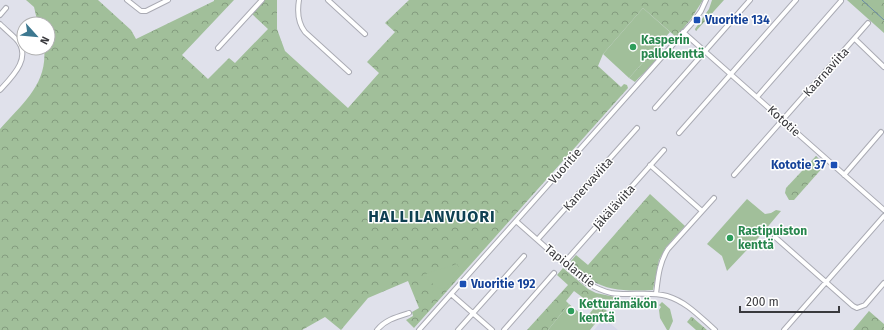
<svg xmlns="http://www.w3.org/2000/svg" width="884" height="330" font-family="'Fira Sans',sans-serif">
	<defs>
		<pattern id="forest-crowns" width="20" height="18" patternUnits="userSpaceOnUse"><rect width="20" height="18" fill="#a1bf9a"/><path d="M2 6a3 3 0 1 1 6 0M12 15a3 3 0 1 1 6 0" fill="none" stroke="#849c7f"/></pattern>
	</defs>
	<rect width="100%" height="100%" fill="#e0e1eb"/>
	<!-- built -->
	<path fill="#d6d7e9" d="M 604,318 L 618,330 L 594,330 Z"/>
	<!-- forest -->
	<path fill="url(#forest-crowns)" d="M 26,0 L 98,0 L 131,30 L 136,39 L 214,1 L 214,0 L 234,0 L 182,55 L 208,79 L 229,58 L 235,63 L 268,29 L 252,14 L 265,0 L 277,0 L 277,29 L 285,51 L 348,108 L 379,73 L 367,62 L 395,32 L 385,23 L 409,0 L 703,0 L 691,19 L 676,37 L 643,8 L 603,54 L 598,66 L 621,87 L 624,84 L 627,85 L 628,88 L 414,328 L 406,320 L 413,316 L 412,312 L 419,308 L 408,281 L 368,298 L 341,330 L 325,317 L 302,330 L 0,330 L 0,129 C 22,104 48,84 44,48 L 48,48 L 48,24 L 38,24 L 34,7 Z
		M 712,0 L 724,0 L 696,31 L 695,29 L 709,9 Z
		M 847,0 L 884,0 L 884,33 Z
		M 664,39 C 665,56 645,71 635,82 L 629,78 Z
		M 816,156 L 825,165 L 794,200 L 789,200 L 785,193 L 786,188 Z
		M 650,194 L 685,226 L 666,247 L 659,260 L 653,290 C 631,291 610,292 591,280 C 584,276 577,269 571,264 L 571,261 L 576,255 L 588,265 Z
		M 563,268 L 588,289 L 596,293 L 615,297 L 614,302 L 597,297 L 590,303 L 574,291 L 566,301 L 569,304 L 548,330 L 527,330 L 568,285 L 557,275 Z
		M 598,303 L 607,311 L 594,325 L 586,318 Z
		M 869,311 L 884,324 L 884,330 L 853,330 Z
		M 691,317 L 692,317 L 707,330 L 696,330 L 687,322 Z"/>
	<!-- green -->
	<path fill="#a1bf9a" d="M 643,8 L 670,32 L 629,78 L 603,54 Z
		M 747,199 L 765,214 L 771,213 L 776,210 L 781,211 L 760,236 L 727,271 L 722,256 L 707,244 Z
		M 457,264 L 460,270 L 444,289 L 438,288 L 422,275 Z
		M 662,302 L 670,309 L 673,321 L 669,330 L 667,330 L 660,318 L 659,310 L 661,307 L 659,305 Z
		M 569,304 L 594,325 L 590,330 L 548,330 Z"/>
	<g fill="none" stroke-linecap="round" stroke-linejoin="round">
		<!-- stream -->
		<path stroke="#6a8ba6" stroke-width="1" d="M 862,0 L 884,20"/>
		<defs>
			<path id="minor" d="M 127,0 L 141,11 L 146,11 L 168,0
				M 299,0 C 297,12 298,23 305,32 L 349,72
				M 328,0 L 365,34
				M 0,15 L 6,8
				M 0,24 C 5,29 11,34 16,39 C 33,57 12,77 0,90
				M 683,32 L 884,210
				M 855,39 L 884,67
				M 218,48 L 262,0
				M 757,97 L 841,1
				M 655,108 L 750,0
				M 679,133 L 796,0
				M 650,165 L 702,211
				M 734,175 L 868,23
				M 844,175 L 881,132
				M 516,221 L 585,282 C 594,287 602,291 611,293 C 630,296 649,291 667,296 C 687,302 700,317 715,330
				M 775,237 L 853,306 L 857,308 L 865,305 L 884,283
				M 538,239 L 637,128
				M 564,263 L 664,150
				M 451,294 L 492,330
				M 656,294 C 658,278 659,263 668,249 L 714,198
				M 377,330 C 385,320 396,317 409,313
				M 419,330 L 693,22 L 701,11 L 706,0
				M 458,330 L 524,256
				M 504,330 L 554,273
				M 784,330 L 884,216"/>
		</defs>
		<!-- minor casing -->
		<use href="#minor" stroke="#aaabb4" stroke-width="6"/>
		<!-- minor -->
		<use href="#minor" stroke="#fff" stroke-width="4"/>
	</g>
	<!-- markers -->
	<g fill="#1a4fb4" stroke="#fff" stroke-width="1.5">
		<rect x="693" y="16" width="8" height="8" rx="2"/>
		<rect x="830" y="161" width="8" height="8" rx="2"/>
		<rect x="459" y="280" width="8" height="8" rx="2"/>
	</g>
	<g fill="#2e9e5b" stroke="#fff" stroke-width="1.5">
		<circle cx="633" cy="47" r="4"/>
		<circle cx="730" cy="238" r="4"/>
		<circle cx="571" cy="311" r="4"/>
	</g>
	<g text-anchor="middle" stroke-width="3" stroke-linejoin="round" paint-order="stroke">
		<!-- transit labels -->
		<g font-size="12" font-weight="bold" fill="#164399" stroke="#fff" text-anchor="start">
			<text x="705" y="24">Vuoritie 134</text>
			<text x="826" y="169" text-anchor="end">Kototie 37</text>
			<text x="471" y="288">Vuoritie 192</text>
		</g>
		<!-- leisure labels -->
		<g font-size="12" font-weight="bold" fill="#27864d" stroke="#fff" text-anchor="start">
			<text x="641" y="44">Kasperin<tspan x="641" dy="14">pallokenttä</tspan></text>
			<text x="738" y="235">Rastipuiston<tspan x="738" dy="14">kenttä</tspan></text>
			<text x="579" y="308">Ketturämäkön<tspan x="579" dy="14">kenttä</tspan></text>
		</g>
		<!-- street labels -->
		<g font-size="12" fill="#39393d" stroke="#fff">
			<text transform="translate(826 72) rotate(-48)" y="4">Kaarnaviita</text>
			<text transform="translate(784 121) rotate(42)" y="4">Kototie</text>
			<text transform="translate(565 166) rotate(-49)" y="4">Vuoritie</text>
			<text transform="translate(588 184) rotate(-48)" y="4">Kanervaviita</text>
			<text transform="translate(614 207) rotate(-48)" y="4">Jäkäläviita</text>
			<text transform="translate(570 266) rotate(39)" y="4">Tapiolantie</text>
		</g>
		<!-- district labels -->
		<g font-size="16" font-weight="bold" letter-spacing="1" fill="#0e4052" stroke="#fff">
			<text x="432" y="222">HALLILANVUORI</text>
		</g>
	</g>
	<!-- north arrow -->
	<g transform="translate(36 36) rotate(117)"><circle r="19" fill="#ffffff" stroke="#b0b0b1"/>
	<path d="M0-3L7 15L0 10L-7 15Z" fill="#3d7890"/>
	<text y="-6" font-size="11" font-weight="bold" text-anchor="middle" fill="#39393d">N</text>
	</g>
	<!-- scale -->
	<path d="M740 306v6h99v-6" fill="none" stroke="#39393d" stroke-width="2"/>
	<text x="746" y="306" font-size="12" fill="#39393d" stroke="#ffffff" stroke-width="3" paint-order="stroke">200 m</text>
</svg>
